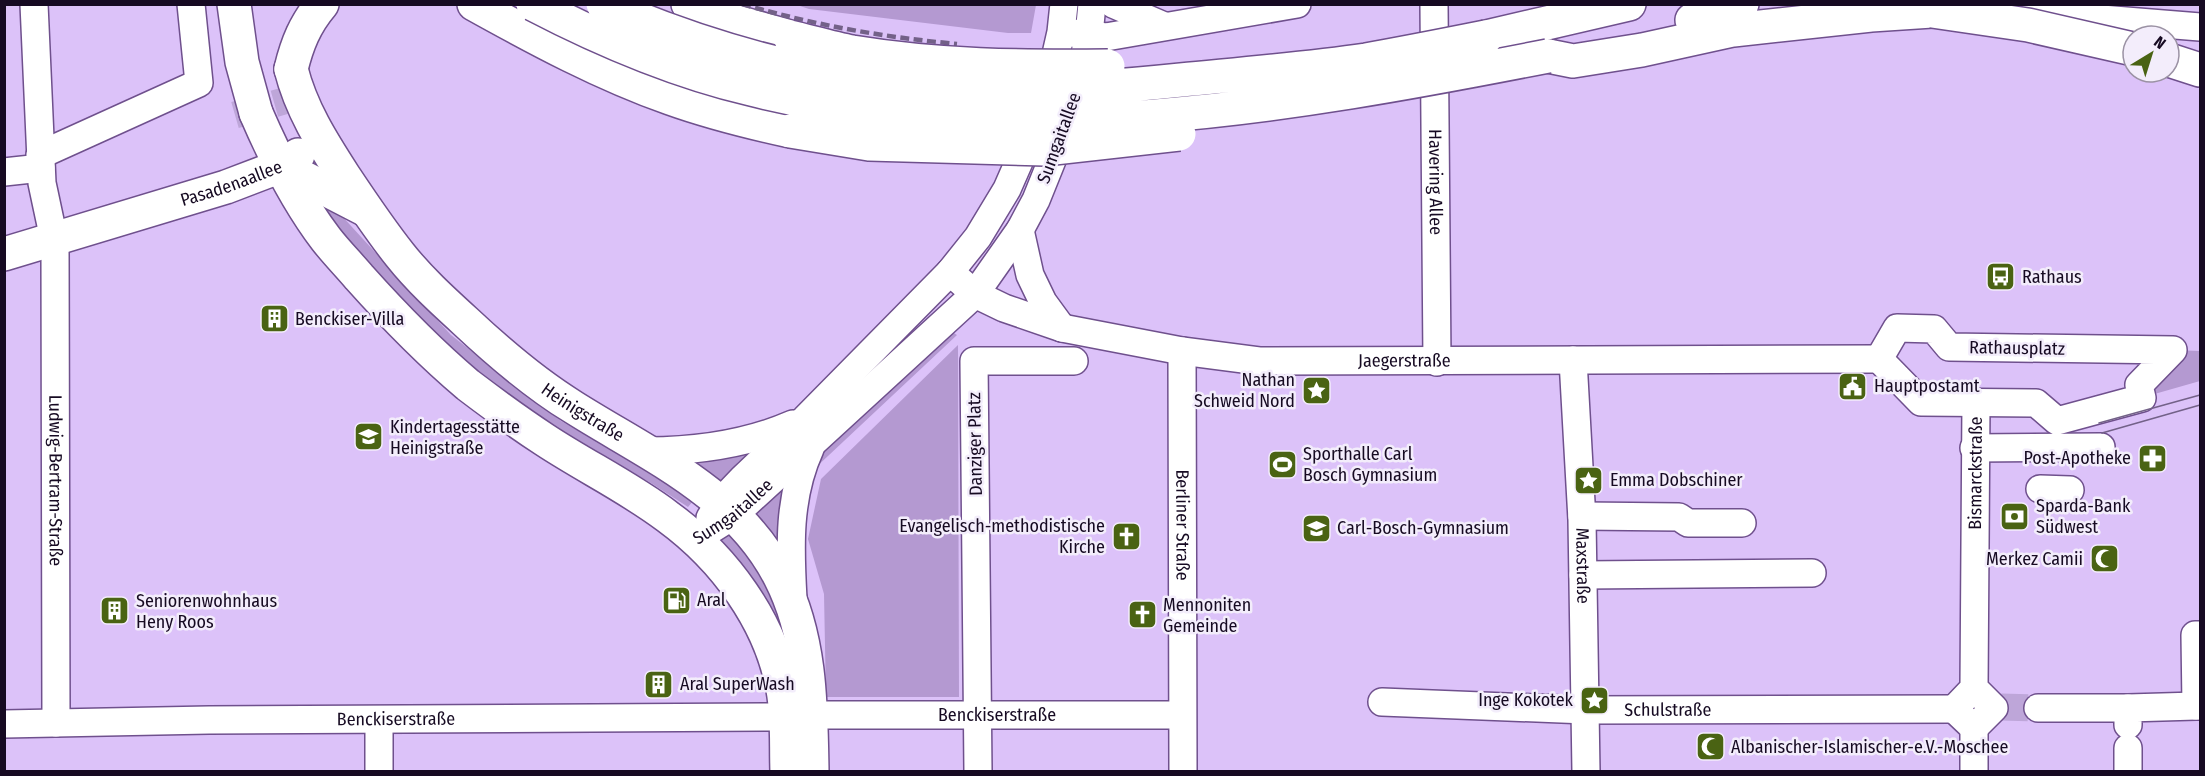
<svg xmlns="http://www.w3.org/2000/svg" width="2205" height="776" font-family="'Fira Sans Condensed',sans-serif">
	<rect width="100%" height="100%" fill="#dcc2f9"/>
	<!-- green -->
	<path fill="#b499d1" d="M 797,5 L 1036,5 L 1031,33 L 1008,33 L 809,9 Z
		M 318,197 L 341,215 L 451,335 L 561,421 L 672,484 L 693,501 L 688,507 L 651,483 L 496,395 L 342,246 Z
		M 949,330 L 957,335 L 812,471 L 802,556 L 811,459 Z
		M 958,345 L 959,697 L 826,697 L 824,594 L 808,539 L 821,479 Z
		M 2174,350 L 2200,351 L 2200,381 L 2144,397 Z
		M 761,443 L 738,462 L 721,483 L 686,458 Z
		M 786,479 L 783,552 L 755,513 Z
		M 726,530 C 758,564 776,606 790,650 L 719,548 L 718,531 Z"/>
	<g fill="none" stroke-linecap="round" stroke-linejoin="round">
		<!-- minor-tunnel -->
		<path stroke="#bea6d9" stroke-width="27" stroke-dasharray="27 14" stroke-linecap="butt" d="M 235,115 L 315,92
			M 2001,707 L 2038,708"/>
		<defs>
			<g id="minor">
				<path id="s1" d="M 34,4 L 42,183 L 55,244 L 56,723"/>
				<path d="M 1113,4 L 1164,26"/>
				<path id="s2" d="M 1434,4 L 1437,362"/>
				<path d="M 2008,7 L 2089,18 L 2200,27"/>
				<path d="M 1072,33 L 1106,37 L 1297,4"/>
				<path d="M 1049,85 L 1061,32 L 1064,4"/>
				<path d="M 1078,85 L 1089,35 L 1092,4"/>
				<path d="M 40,155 L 199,83 L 191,4"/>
				<path d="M 4,172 L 41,168"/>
				<path d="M 1020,230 L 1030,275 L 1043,302 L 1062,328"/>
				<path id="s3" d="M 950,272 L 975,294 L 1004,308 L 1062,328 L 1182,351 L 1259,361 L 1879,359"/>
				<path d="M 1897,328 L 1934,329 L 1949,347 L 2173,350 L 2139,385 L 2142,398 L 2057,421 L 2036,403 L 1921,402 L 1879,359 Z"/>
				<path id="s4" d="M 1182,351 L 1183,772"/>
				<path id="s5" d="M 1573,360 L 1582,520 L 1586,772"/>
				<path d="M 1974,448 L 2101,447"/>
				<path d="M 647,451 C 697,451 747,444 793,424"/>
				<path d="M 2040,489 L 2070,490"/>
				<path d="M 1582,516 L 1679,517 L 1688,523 L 1742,523"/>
				<path d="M 710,518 L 720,502 L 742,479 L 805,419 L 950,272 L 978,237 L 1007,189 L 1032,132"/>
				<path id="s6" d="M 696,539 L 734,515 L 975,294 L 1020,230 L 1036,200 L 1063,133"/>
				<path d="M 1583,575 L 1812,573"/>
				<path d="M 793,599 C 790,547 788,497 810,449"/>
				<path d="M 2200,635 L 2195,635 L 2196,706 L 2200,706"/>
				<path id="s7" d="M 1974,688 L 1994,708 L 1974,728 L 1954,709 L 1974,688 L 1976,402"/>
				<path id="s8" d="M 1382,702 L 1586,710 L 1954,709"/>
				<path d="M 2038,708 L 2128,708"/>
				<path id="s9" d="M 811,715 L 1182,715"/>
				<path d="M 379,721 L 379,772"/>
				<path id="s10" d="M 4,724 L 209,720 L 786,717"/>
				<path d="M 2128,725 L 2128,708 L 2196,706"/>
				<path d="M 1974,728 L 1974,772"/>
				<path d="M 2128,748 L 2128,772"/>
				<path d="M 978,772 L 974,361 L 1074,361"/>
			</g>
			<g id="major">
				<path id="s11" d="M 291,69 C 301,109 322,142 344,176 C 362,203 380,230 400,255 C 419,279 442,300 465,321 C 498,352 534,383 573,407 C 649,455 737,493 780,577 C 811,637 811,706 812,772"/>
				<path d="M 256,113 C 275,157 297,201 326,239 C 336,252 348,264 359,277 C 393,315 429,352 468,385 C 493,404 519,423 545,440 C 586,467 630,488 668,517 C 724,558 771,621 783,690 C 788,717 786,745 787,772"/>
				<path d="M 281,166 L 366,210"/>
				<path id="s12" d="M 4,254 L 226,187 L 281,166 L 298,155"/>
			</g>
			<path id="highway" d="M 234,4 L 242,62 L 256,113
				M 474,4 C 537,39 602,74 670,98 C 709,112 749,122 790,131
				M 688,4 L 730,20 L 790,37
				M 1692,20 L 1742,4
				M 1486,37 L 1629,4
				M 1548,56 L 1573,61 L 1642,50 L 1733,30 L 1871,15 L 1932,11
				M 2169,60 L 2200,70
				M 291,69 C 297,44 305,24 322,4"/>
		</defs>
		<!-- minor casing -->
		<use href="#minor" stroke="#6f508d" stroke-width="30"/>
		<!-- major casing -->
		<use href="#major" stroke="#6f508d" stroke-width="36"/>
		<!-- highway casing -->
		<use href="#highway" stroke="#6f508d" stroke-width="36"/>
		<!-- minor -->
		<use href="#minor" stroke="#fff" stroke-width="27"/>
		<!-- major -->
		<use href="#major" stroke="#fff" stroke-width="33"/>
		<!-- highway -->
		<use href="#highway" stroke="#fff" stroke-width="33"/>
		<!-- tram -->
		<path stroke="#736188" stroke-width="1.5" d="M 2099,423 L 2200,395
			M 2102,433 L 2200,405"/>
		<!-- rail -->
		<path stroke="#736188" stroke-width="4.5" stroke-dasharray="9 4.5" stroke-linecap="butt" d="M 742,4 C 814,25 882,37 957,44"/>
		<defs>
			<path id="highway-bridge" d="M 533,4 C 602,40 675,71 751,89 C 1013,155 1288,107 1548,56
				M 603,4 C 686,40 771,66 859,80 C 965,98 1075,91 1181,80 C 1242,74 1304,69 1366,60 C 1406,53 1446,45 1486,37
				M 1932,11 L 2028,25 L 2133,49
				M 790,37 C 811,42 832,48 852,52 C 937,66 1022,67 1108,66
				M 790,131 L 869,144 L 1045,149 L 1179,134"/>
		</defs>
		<!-- highway-bridge casing -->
		<use href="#highway-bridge" stroke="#6f508d" stroke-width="36" stroke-linecap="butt"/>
		<!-- highway-bridge -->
		<use href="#highway-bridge" stroke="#fff" stroke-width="33"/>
	</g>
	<!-- icons -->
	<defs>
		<symbol id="bus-square" viewBox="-11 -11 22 22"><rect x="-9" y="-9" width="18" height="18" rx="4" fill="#4a6313" stroke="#f3edfb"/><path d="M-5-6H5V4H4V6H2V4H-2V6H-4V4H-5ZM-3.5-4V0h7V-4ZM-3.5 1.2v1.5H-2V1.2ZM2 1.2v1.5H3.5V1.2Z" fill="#fff"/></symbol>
		<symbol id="building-square" viewBox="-11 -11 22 22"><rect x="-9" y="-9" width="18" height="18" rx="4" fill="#4a6313" stroke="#f3edfb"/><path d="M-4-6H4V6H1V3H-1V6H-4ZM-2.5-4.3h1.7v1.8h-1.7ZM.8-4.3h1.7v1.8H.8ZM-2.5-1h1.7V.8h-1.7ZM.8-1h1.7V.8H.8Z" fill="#fff"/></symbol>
		<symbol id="civic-square" viewBox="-11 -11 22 22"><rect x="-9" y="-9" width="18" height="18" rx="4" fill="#4a6313" stroke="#f3edfb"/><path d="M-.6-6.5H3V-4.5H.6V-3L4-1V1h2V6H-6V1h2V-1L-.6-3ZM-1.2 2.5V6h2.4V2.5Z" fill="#fff"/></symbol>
		<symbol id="sight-square" viewBox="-11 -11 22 22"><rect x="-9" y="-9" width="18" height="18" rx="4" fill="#4a6313" stroke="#f3edfb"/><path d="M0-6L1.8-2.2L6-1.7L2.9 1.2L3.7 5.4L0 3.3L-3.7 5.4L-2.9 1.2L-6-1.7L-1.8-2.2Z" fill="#fff"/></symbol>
		<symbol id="school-square" viewBox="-11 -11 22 22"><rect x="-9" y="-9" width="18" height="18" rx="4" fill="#4a6313" stroke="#f3edfb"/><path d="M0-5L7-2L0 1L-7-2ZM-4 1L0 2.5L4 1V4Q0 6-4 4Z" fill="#fff"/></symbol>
		<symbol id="pharmacy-square" viewBox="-11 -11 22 22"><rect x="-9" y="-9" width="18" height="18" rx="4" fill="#4a6313" stroke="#f3edfb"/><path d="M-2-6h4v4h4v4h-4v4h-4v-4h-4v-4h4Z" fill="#fff"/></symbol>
		<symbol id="stadium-square" viewBox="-11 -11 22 22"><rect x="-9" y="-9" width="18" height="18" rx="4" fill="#4a6313" stroke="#f3edfb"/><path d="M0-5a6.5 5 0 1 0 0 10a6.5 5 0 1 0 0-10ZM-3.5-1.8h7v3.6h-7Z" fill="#fff"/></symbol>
		<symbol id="bank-square" viewBox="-11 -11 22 22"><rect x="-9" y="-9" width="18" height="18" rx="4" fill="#4a6313" stroke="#f3edfb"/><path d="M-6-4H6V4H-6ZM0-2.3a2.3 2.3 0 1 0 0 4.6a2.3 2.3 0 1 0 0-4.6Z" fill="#fff"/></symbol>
		<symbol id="church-square" viewBox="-11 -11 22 22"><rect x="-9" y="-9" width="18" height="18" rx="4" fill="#4a6313" stroke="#f3edfb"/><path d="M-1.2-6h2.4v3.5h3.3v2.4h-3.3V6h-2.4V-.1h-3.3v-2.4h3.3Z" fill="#fff"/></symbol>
		<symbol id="mosque-square" viewBox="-11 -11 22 22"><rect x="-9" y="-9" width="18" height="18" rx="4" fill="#4a6313" stroke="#f3edfb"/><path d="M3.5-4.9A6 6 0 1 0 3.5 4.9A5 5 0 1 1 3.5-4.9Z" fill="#fff"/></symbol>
		<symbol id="fuel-square" viewBox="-11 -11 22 22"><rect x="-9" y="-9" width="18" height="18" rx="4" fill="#4a6313" stroke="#f3edfb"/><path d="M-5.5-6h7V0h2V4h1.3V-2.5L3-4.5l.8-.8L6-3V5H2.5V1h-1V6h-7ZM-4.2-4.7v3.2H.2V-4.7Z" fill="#fff"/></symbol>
	</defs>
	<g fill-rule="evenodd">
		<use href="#bus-square" x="1984" y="260" width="33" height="33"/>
		<use href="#building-square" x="258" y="302" width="33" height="33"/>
		<use href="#civic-square" x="1836" y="370" width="33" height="33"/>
		<use href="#sight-square" x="1300" y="374" width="33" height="33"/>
		<use href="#school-square" x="352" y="420" width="33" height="33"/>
		<use href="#pharmacy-square" x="2136" y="442" width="33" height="33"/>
		<use href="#stadium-square" x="1266" y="448" width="33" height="33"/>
		<use href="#sight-square" x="1572" y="464" width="33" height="33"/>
		<use href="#bank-square" x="1998" y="500" width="33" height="33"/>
		<use href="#school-square" x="1300" y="512" width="33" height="33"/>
		<use href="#church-square" x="1110" y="520" width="33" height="33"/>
		<use href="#mosque-square" x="2088" y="542" width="33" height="33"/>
		<use href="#fuel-square" x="660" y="584" width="33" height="33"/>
		<use href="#building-square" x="98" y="594" width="33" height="33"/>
		<use href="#church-square" x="1126" y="598" width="33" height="33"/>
		<use href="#building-square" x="642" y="668" width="33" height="33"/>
		<use href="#sight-square" x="1578" y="684" width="33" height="33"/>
		<use href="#mosque-square" x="1694" y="730" width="33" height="33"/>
	</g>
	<g text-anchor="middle" stroke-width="5" stroke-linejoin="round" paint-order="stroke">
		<!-- street labels -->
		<g font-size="18" fill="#160a22" stroke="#f3edfb">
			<text transform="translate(1059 138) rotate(-70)" y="6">Sumgaitallee</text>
			<text dy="6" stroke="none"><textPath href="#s2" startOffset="178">Havering Allee</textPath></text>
			<text dy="6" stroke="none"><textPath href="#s12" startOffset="238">Pasadenaallee</textPath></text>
			<text transform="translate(2017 348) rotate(1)" y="6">Rathausplatz</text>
			<text dy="6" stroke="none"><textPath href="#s3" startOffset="472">Jaegerstraße</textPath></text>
			<text dy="6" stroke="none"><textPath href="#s11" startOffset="459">Heinigstraße</textPath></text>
			<text transform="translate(975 444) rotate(-91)" y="6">Danziger Platz</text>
			<text dy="6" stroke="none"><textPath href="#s7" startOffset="328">Bismarckstraße</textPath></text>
			<text dy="6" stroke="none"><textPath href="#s1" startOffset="478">Ludwig-Bertram-Straße</textPath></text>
			<text dy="6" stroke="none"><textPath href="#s6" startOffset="46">Sumgaitallee</textPath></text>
			<text dy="6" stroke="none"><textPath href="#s4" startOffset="174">Berliner Straße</textPath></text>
			<text dy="6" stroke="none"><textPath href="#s5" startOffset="206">Maxstraße</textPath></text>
			<text dy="6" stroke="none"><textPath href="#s8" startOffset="286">Schulstraße</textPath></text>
			<text dy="6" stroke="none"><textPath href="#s9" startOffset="186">Benckiserstraße</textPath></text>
			<text dy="6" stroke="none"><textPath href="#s10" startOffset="392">Benckiserstraße</textPath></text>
		</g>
		<!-- poi labels -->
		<g font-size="18" fill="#160a22" stroke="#f3edfb" text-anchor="start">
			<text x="2022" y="283">Rathaus</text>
			<text x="295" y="325">Benckiser-Villa</text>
			<text x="1295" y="386" text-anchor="end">Nathan<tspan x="1295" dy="21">Schweid Nord</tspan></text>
			<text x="1874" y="392">Hauptpostamt</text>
			<text x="390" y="433">Kindertagesstätte<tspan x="390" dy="21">Heinigstraße</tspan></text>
			<text x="1303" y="460">Sporthalle Carl<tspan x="1303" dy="21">Bosch Gymnasium</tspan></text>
			<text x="2131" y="464" text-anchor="end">Post-Apotheke</text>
			<text x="1610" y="486">Emma Dobschiner</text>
			<text x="2036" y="512">Sparda-Bank<tspan x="2036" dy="21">Südwest</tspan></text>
			<text x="1105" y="532" text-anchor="end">Evangelisch-methodistische<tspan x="1105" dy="21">Kirche</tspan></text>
			<text x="1337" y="534">Carl-Bosch-Gymnasium</text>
			<text x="2083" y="565" text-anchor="end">Merkez Camii</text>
			<text x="697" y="606">Aral</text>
			<text x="136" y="607">Seniorenwohnhaus<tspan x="136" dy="21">Heny Roos</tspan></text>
			<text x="1163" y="611">Mennoniten<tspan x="1163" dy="21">Gemeinde</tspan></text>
			<text x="680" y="690">Aral SuperWash</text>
			<text x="1573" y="706" text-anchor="end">Inge Kokotek</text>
			<text x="1731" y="753">Albanischer-Islamischer-e.V.-Moschee</text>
		</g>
	</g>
	<!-- border -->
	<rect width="2205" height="776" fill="none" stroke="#160a22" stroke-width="12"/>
	<!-- north arrow -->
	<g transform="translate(2151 54) rotate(38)"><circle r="28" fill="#f3edfb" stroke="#9b92a4" stroke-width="1.5"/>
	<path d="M0-4.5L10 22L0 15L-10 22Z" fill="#4a6313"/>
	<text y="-9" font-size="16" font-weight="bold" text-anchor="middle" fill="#160a22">N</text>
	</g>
</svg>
